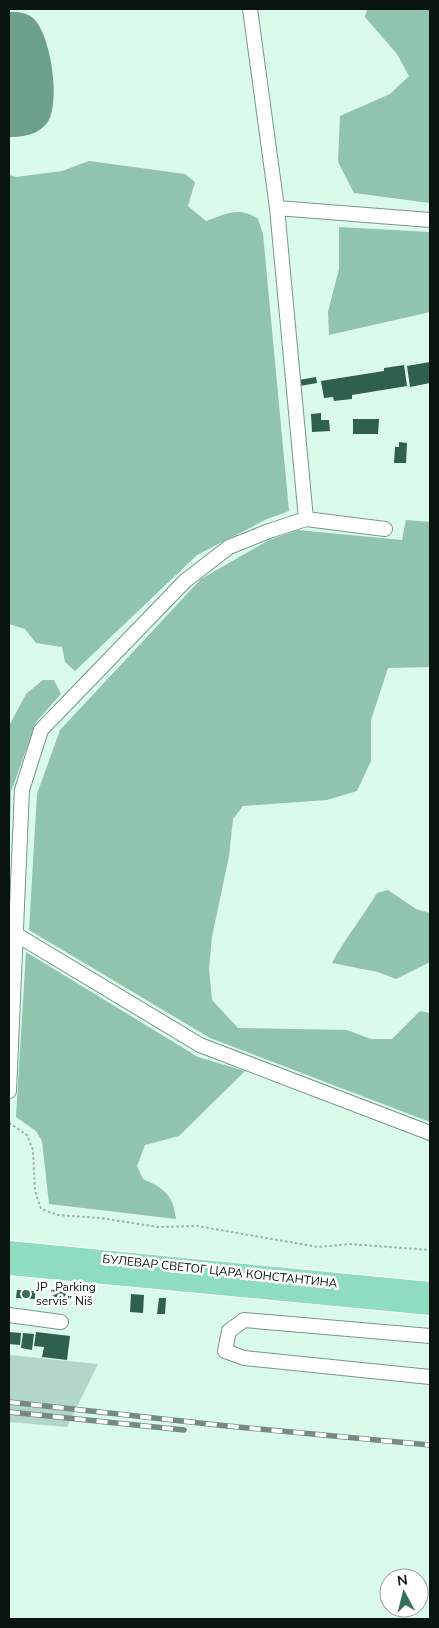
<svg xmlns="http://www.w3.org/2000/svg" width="439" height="1628" font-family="'Nunito Sans',sans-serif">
	<rect width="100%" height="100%" fill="#dafaea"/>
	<!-- green -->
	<path fill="#b2d7c6" d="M 9,1355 L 98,1364 L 67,1427 L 9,1422 Z"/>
	<!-- forest -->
	<path fill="#90c4ac" d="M 367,9 L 430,9 L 430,203 L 354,193 L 338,162 L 340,116 L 390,94 L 409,76 L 397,54 L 365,17 Z
		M 89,161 L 185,174 L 195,182 L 188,206 L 206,221 C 227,214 238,206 258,219 L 263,234 L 289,511 L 267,519 L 197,555 L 75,671 L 65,662 L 62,647 L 36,643 L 25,629 L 9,624 L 9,175 L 16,177 L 62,171 Z
		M 339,227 L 430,232 L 430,312 L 329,335 L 328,312 L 339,269 Z
		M 406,520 L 430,522 L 430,667 L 388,668 L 371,720 L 371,761 L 357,791 L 327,800 L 243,806 L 233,819 L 229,856 L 212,937 L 209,969 L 212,1000 L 238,1028 L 347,1030 L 371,1039 L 392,1039 L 420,1011 L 430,1013 L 430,1122 L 210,1038 L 29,930 L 37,794 L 60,730 L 201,579 L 269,540 L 298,530 L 402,540 Z
		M 43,680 L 54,680 L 61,694 L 36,722 L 11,792 L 9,862 L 9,726 L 26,694 Z
		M 388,890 L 416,909 L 430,913 L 430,962 L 396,979 L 378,972 L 332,963 C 345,938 363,917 377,893 Z
		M 26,952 L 198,1057 L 245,1071 L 179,1136 L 145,1145 L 137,1166 L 143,1179 C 165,1189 173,1195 176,1219 L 49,1204 L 42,1141 L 36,1131 L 16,1117 Z"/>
	<!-- water -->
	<path fill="#6ea18a" d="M 9,12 C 18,12 27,12 34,19 C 51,36 61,103 47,123 C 38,135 23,137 9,137 Z"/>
	<!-- building -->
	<path fill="#2e604b" d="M 430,362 L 430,383 L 410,387 L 407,366 Z
		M 404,365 L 407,386 L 352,395 L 352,399 L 334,401 L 333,397 L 324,398 L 321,381 L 384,371 L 384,368 Z
		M 316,377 L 317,383 L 300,386 L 299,380 Z
		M 321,413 L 321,420 L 329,420 L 330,431 L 312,432 L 311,414 Z
		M 353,419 L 379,419 L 378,434 L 353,434 Z
		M 399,442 L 407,443 L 406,463 L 394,463 L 395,447 L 399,447 Z
		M 17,1290 L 35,1291 L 35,1299 L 16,1298 Z
		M 54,1291 L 66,1292 L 64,1306 L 52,1305 Z
		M 131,1294 L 144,1295 L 143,1313 L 130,1312 Z
		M 159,1298 L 166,1298 L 165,1314 L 157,1314 Z
		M 9,1332 L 21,1333 L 20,1345 L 9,1344 Z
		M 36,1332 L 70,1336 L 67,1360 L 42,1357 L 44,1347 L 34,1346 Z
		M 23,1333 L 34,1334 L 32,1350 L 21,1348 Z"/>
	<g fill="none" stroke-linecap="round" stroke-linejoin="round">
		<defs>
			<path id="minor" d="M 250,9 L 277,208 L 306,519
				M 277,208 L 430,220
				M 10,934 L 17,935 L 200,1045 L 430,1133
				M 9,1091 L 22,790 L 41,730 L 185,581 L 229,547 L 269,531 L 306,519 L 385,529
				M 9,1315 L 61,1322
				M 430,1336 L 244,1320 L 229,1331 L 225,1351 L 244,1358 L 430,1377"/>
			<path id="major" d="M 9,1250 L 430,1291
				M 9,1266 L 430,1306"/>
		</defs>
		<!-- minor casing -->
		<use href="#minor" stroke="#799688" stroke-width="16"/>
		<!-- major casing -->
		<use href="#major" stroke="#fff" stroke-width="20"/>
		<!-- path -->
		<path stroke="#99b3a6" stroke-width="2" stroke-dasharray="2.5 2.5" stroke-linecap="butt" d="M 9,1123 L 27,1135 L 33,1150 L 35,1191 L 41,1209 L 58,1215 L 101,1218 L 158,1227 L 197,1226 L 318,1247 L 350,1244 L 430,1250"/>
		<!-- minor -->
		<use href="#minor" stroke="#fff" stroke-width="14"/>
		<!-- major -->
		<use href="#major" stroke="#8fddc1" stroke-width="18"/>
		<defs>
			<path id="rail" d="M 9,1402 L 227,1426 L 430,1445
				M 9,1412 L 184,1430"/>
		</defs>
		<!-- rail casing -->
		<use href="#rail" stroke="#758a80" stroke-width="5.5"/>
		<!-- rail -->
		<use href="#rail" stroke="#fff" stroke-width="4" stroke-dasharray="11" stroke-linecap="butt"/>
	</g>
	<!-- markers -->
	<circle fill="#377059" stroke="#fff" stroke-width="2" cx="26" cy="1294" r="5"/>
	<g text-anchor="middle" stroke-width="5" stroke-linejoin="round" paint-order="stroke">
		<!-- street labels -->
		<g font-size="12" fill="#09140f" stroke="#fff">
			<text transform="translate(220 1271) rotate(6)" y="4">БУЛЕВАР СВЕТОГ ЦАРА КОНСТАНТИНА</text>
		</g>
		<!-- poi labels -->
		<g font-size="12" fill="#09140f" stroke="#fff" text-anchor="start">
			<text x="36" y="1291">JP „Parking<tspan x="36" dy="14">servis” Niš</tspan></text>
		</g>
	</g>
	<!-- border -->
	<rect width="439" height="1628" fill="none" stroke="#09140f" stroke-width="20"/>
	<!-- north arrow -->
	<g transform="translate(404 1593) rotate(353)"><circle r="24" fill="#ffffff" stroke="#9da19f"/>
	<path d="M0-4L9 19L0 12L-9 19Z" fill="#377059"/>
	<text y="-8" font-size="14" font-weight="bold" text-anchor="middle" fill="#09140f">N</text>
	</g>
</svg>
